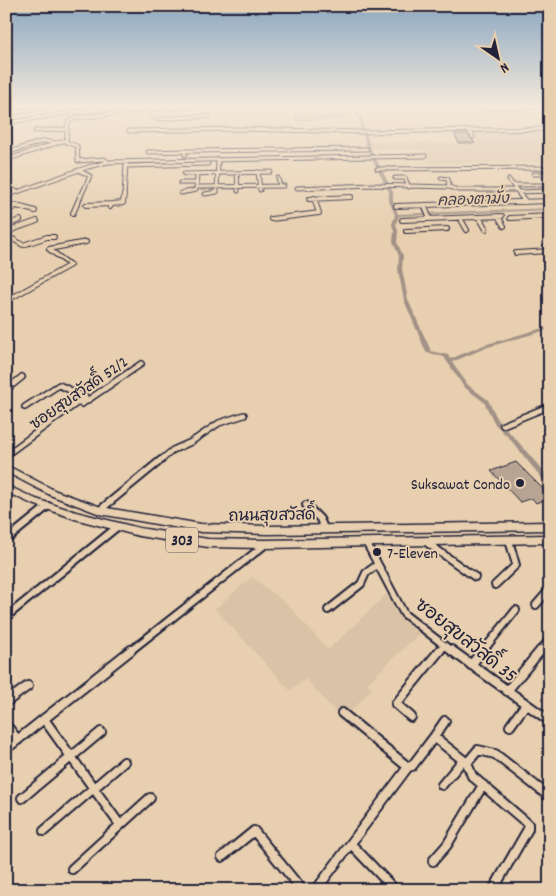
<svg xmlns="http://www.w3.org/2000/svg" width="556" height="896" font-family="Dekko,'Playpen Sans Thai',sans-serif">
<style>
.built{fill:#d9c2a6}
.green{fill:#cab69e;stroke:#766c6c}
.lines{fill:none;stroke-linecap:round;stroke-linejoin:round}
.canal{fill:#a19186;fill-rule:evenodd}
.building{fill:#b7a492;stroke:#22223b}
.minor-tunnel{stroke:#c0ac98;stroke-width:3;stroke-dasharray:3 1;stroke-linecap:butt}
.minor-far4-casing{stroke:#22223b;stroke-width:5}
.minor-far3-casing{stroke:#22223b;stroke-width:6}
.minor-far2-casing{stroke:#22223b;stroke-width:8}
.minor-far1-casing{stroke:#22223b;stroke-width:10}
.minor-casing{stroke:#22223b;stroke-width:12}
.primary-casing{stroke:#22223b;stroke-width:3}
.minor-far4{stroke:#e7cfaf;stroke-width:3}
.minor-far3{stroke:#e7cfaf;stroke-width:4}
.minor-far2{stroke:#e7cfaf;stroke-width:5}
.minor-far1{stroke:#e7cfaf;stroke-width:6}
.minor{stroke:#e7cfaf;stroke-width:8}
.primary{fill:#e7cfaf;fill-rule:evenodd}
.poi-dot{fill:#22223b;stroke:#e7cfaf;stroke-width:2}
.labels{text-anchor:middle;stroke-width:4;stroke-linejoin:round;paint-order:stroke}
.far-water-label{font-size:15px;font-style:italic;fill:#423e4e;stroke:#e7cfaf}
.shield{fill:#e7cfaf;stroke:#5d565e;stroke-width:1}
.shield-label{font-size:15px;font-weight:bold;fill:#22223b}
.street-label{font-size:16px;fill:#22223b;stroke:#e7cfaf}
.poi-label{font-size:16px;fill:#22223b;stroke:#e7cfaf;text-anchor:end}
.near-street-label{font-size:19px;fill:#22223b;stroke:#e7cfaf}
</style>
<rect width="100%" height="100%" fill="#e7cfaf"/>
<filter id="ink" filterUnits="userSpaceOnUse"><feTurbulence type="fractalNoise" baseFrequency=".02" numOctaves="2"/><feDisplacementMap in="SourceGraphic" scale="10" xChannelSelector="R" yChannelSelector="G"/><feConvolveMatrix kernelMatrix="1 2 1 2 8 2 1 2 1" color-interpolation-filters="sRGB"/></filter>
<g filter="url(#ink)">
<path class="built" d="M549,130l1,32 -120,1 -7,-13 -55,-1 -3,-7 112,1 -7,-12z
M252,577l35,27 41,46 61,-58 10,20 21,21 -53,50 5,6 -29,31 -37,-41 -16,11 -75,-81z"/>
<path class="green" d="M303,105h51l1,3 -10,1 6,6h-8v3l-47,2 -2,-13h10z"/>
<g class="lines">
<path class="canal" d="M354,105h3l14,44 22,43v9l5,13 152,-6v2l-151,6 -3,8 2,7 -1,11 6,14 -1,13 6,31 23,51 17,4 2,4 34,-14 66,-19v3l-62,18 -36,15 16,23 20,15 11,22 15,15 36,42v7h-2l-38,-47 -15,-15 -11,-22 -20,-15 -20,-30 -17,-4 -1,-1 -22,-52 -6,-31 1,-13 -6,-14 1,-11 -2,-7 3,-9 -6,-14v-9l-22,-43z"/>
</g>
<path class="building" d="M454,134h13l8,9h-16z
M516,462l34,34v1l-14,6 -4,-5 -12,4 -29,-31z"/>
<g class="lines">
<path class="minor-tunnel" d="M110,108l13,-1"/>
<defs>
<path id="minor-far4" d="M145,106l11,13 53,-3
M51,107l19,-2
M123,107l18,-2
M478,108l72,-1
M6,109l29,-4
M80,112l30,-4
M6,114l43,-7
M6,123l74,-12
M469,130l4,7
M35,131l32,-2
M129,131l110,-2 123,3 188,-3
M185,151l182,-2
M148,152l37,-1v4
M6,153l38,-12 12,2
M6,160l60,-20
M108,162l-4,-3 -26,2 -1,-15 -11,-4 2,-20 8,-4 79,-9 64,-4
M126,166l82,-2
M377,169l173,-1
M78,170l12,6 -9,20
M258,172l2,18
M237,173l1,18
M184,174l87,-2
M534,174h16
M278,178l2,8
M395,178h10l4,9
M441,178l7,1 1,8
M509,180l12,16
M180,183h17
M513,185h37
M6,187l12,5
M197,187l87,-1
M297,188l75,-3 77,2 9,3h59
M518,192l32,-1
M181,193l15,-3 1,-16
M205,194l12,-2 1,-33
M6,196l82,-29 20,-5 317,-6
M124,196l2,-33"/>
<path id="minor-far3" d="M520,195l6,7
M6,196l4,-1
M309,199l42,-2
M6,203l29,8
M86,205l26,-1
M424,205l6,14
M396,206l154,-5
M110,207l2,-3 11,-1 1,-8
M6,212l10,-6
M73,213l8,-18
M498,216l6,10
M479,217l7,12
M460,218l7,12
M510,218l40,-2
M271,219l48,-6 -5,-15
M402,220l100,-4
M6,225l14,-5
M406,231l41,-2
M6,232l31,-11
M6,235l17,10 24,-8h7
M49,249l37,-7
M516,253l34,-2
M6,301l64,-36 -21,-16"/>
<path id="minor-far2" d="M6,390l16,-13
M82,404l59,-40
M503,425l47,-19
M6,455l79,-58 -26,-12 -34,22
M160,461l13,-11 18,-8 28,-19 25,-8"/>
<path id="minor-far1" d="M306,505l14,14 4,9
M100,510l61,-50
M6,540l42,-34
M366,542l38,72 49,38
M426,542l49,35
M495,585l21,-20 -7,-25
M536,605l14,-16
M328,610l33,-26 5,-11 11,-8
M6,617l111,-90
M129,652l137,-108
M439,652l5,-6
M482,652l34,-42
M539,652l11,-13"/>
<path id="minor" d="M451,650l99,71
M471,665l12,-15
M507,691l34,-41
M6,702l22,-16
M342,713l66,54 4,-1 22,-29 33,26
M411,717l-15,-13 44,-54
M44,719l76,106
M6,725l12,15
M510,726l16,-22
M434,737l11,-16
M6,749l125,-99
M442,785l21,-25
M22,798l79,-66
M44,831l80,-69
M351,844l44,46
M222,857l32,-26 48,59
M433,861l14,-16 36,-60
M72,869l78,-71
M316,890l92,-123
M493,890l35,-61v-5l-56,-48 -5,-13 11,-13 17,4 55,43"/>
<path id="primary" d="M6,465l50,26 45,16 100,17 68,2 281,-4v8l-281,4 -68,-2 -101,-18 -50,-19 -44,-23z
M6,485l30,14 40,13 63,16 69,11 58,1 284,-5v8l-284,5 -58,-1 -69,-11 -64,-17 -45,-16 -24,-11z"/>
</defs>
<use href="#minor-far4" class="minor-far4-casing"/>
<use href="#minor-far3" class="minor-far3-casing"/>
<use href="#minor-far2" class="minor-far2-casing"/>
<use href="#minor-far1" class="minor-far1-casing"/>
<use href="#minor" class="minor-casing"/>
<use href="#primary" class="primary-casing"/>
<use href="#minor-far4" class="minor-far4"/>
<use href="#minor-far3" class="minor-far3"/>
<use href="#minor-far2" class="minor-far2"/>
<use href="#minor-far1" class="minor-far1"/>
<use href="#minor" class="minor"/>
<use href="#primary" class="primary"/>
</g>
</g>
<linearGradient id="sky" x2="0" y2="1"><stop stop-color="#8ba6c1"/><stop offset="0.46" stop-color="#f4e9db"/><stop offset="1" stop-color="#f4e9db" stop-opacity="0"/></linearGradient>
<rect width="556" height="230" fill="url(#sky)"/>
<g class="poi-dot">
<circle cx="520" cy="483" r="5"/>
<circle cx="377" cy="552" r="5"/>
</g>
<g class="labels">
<g class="far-water-label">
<text transform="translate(473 199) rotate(-2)" y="5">คลองตามั่ง</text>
</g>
<rect class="shield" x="166" y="527.5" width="32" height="25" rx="4"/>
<g class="shield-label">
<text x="182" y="545">303</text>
</g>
<g class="street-label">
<text transform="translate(78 392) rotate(-35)" y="6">ซอยสุขสวัสดิ์ 52/2</text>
<text transform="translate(272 514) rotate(-1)" y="6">ถนนสุขสวัสดิ์</text>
</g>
<g class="poi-label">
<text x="510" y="489">Suksawat Condo</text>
<text x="387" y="558" text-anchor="start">7-Eleven</text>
</g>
<g class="near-street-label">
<text transform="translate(467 639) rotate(38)" y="7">ซอยสุขสวัสดิ์ 35</text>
</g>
</g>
<rect width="556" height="896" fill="none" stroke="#e7cfaf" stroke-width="25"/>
<rect x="12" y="12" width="531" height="871" fill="none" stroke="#22223b" stroke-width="2" filter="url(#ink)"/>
<g transform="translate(498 58) rotate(146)" stroke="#e7cfaf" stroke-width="4" paint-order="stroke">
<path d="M0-4L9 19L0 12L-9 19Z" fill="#22223b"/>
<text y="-8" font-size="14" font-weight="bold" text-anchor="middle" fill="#22223b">N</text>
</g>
</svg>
